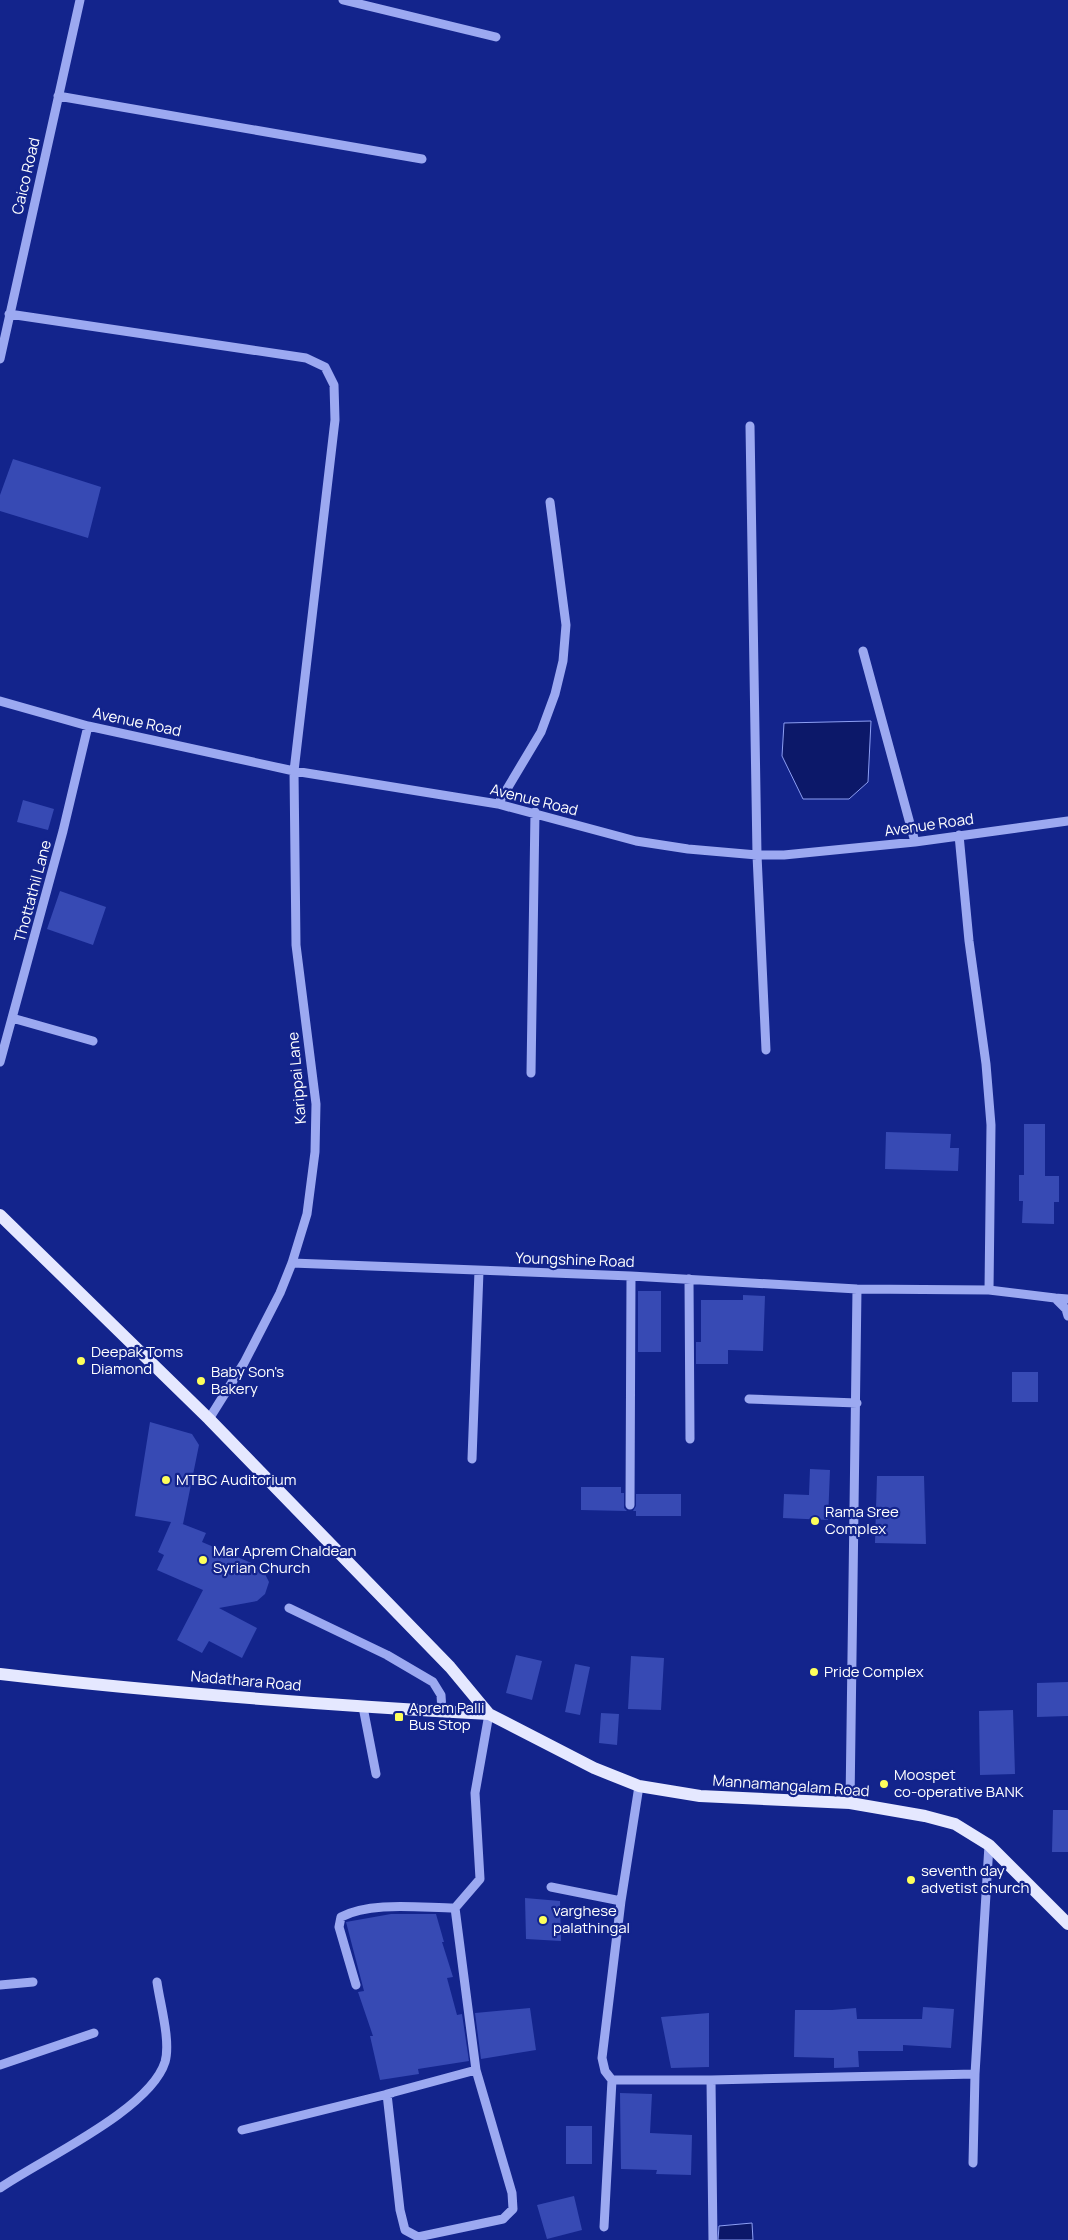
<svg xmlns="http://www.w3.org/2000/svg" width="1068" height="2240" font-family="Manrope,sans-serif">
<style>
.water{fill:#0c1869;stroke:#8d9ff4}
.building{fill:#374ab4}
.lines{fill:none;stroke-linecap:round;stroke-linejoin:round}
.minor{stroke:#9ca9f1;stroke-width:9}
.major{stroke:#e5e8ff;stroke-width:12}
.poi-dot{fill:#feff5b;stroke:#13248c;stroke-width:2}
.labels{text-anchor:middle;stroke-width:4.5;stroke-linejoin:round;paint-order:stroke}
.street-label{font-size:15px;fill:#fff;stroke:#13248c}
.poi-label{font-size:15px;fill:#fff;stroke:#13248c;text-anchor:start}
</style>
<rect width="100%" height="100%" fill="#13248c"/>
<path class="water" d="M871,721l-3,61 -19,17h-46l-21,-43 2,-33z
M752,2223l1,17h-35l1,-14z"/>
<path class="building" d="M13,459l88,28 -13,51 -88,-27v-16z
M23,800l31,9 -6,21 -31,-8z
M60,891l46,16 -13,38 -46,-16z
M1024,1124h21v52h14v26h-5v22l-32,-1 1,-22h-4v-26h5z
M886,1132l65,2 -1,14h9l-1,23 -73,-2z
M638,1291h23v61h-23z
M743,1295l22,1 -2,55 -35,-1v14h-32v-22h5v-42h42z
M1012,1372h26v30h-26z
M150,1422l42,12 7,11 -16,79 -3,-1 26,10 -4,9 54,23 9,9 4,8 -4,12 -8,7 -38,7 38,20 -15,30 -33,-17 -7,12 -25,-13 26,-50 -46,-20 7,-15 -6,-3 13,-30 -36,-6z
M810,1469l20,1 -2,50 -45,-2 1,-24 25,1z
M877,1476h47l2,68 -51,-1z
M581,1487h40v6h3v15l3,3 -46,-1z
M636,1494h45v22h-45v-5h-3l3,-5z
M516,1655l26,6 -10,39 -26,-7z
M631,1656l33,2 -3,52 -33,-1z
M575,1664l15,3 -10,48 -15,-3z
M1068,1682v34l-31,1v-34z
M1013,1710l2,64 -35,1 -1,-64z
M601,1713l18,1 -2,31 -18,-2z
M1053,1810h15v42h-16z
M525,1898l35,3 1,40 -35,-2z
M391,1914h45l8,28h-2l11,35 -6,1 10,37 5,-1 7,47 -51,8 1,5 -39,6 -10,-44h3l-15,-44 6,-1 -18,-69z
M923,2007l31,2 -3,39 -48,-3v6h-45l1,16 -25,1v-10l-40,-1 1,-47h37l24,-2 1,11h65z
M530,2008l6,42 -55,9 -6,-46z
M709,2013v54l-38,1 -10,-51z
M620,2093l32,1 -2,39 42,2 -1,40 -35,-1 1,-4 -36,-1z
M566,2126h26v38h-26z
M574,2196l8,34 -35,9 -10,-34z"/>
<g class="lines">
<path class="minor" d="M343,0l153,37
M58,96l364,63
M9,314l297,44 19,9 9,18 1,35 -41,351 2,174 20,159 -1,48 -8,62 -15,49 -12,30 -36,70 -35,56
M0,359l80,-359
M750,426l7,429 9,195
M863,651l52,191
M0,701l88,25 206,45 204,33 138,37 52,8 69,6h27l131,-13 153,-21
M498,804l43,-72 14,-38 8,-33 3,-36 -16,-123
M959,835l10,106 17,123 5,61 -2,165
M12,1018l81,23
M0,1062l63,-231 25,-105
M531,1073l4,-261
M292,1263l339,13 226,13 132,1 66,8 11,11 2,7
M689,1279l1,160
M1055,1298l13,1
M749,1399l108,4
M472,1459l7,-188
M630,1505l1,-229
M289,1608l98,47 46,27 8,13 1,16
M363,1707l13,67
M639,1786l-18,115 -19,157 3,13 7,9h99
M850,1803l7,-514
M551,1887l70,14
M0,1985l33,-3
M356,1985l-17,-58 2,-10c30,-16 81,-9 114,-9
M0,2065l94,-32
M476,2070l-89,24 13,116 5,20 13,7 85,-18 10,-10 -1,-16 -36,-123 -21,-162 25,-29 -5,-86 14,-79
M242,2130l150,-37
M973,2163l2,-89
M0,2188c42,-29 150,-78 165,-126 6,-21 -5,-58 -8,-80
M604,2227l8,-147
M713,2240l-2,-160 264,-6 14,-229"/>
<path class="major" d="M0,1215l209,204 241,248 39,47 105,54 45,18 61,10 150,7 75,13 30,8 34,21 79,79
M0,1674c163,19 326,31 489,40"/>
</g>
<g class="poi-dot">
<circle cx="81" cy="1361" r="5"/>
<circle cx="201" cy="1381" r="5"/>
<circle cx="166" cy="1480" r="5"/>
<circle cx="815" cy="1521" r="5"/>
<circle cx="203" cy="1560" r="5"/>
<circle cx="814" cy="1672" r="5"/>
<rect x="394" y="1712" width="10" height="10" rx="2.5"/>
<circle cx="884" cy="1784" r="5"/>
<circle cx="911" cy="1880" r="5"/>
<circle cx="543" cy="1920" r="5"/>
</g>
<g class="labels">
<g class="street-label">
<text transform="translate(26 176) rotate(-77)" y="5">Caico Road</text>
<text transform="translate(137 722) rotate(12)" y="5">Avenue Road</text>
<text transform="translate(534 800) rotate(14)" y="5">Avenue Road</text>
<text transform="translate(929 825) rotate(-8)" y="5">Avenue Road</text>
<text transform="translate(33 891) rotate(-75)" y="5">Thottathil Lane</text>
<text transform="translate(297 1078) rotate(-95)" y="5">Karippai Lane</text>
<text transform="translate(575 1260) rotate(2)" y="5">Youngshine Road</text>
<text transform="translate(246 1681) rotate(5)" y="5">Nadathara Road</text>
<text transform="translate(791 1786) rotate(4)" y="5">Mannamangalam Road</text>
</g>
<g class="poi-label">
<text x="91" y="1357">Deepak Toms<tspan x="91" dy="17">Diamond</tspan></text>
<text x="211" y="1377">Baby Son's<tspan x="211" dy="17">Bakery</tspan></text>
<text x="176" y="1485">MTBC Auditorium</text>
<text x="825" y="1517">Rama Sree<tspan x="825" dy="17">Complex</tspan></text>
<text x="213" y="1556">Mar Aprem Chaldean<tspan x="213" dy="17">Syrian Church</tspan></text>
<text x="824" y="1677">Pride Complex</text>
<text x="409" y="1713">Aprem Palli<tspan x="409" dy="17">Bus Stop</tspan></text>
<text x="894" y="1780">Moospet<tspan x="894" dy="17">co-operative BANK</tspan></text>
<text x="921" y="1876">seventh day<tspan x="921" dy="17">advetist church</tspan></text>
<text x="553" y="1916">varghese<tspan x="553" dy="17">palathingal</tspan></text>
</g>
</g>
</svg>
